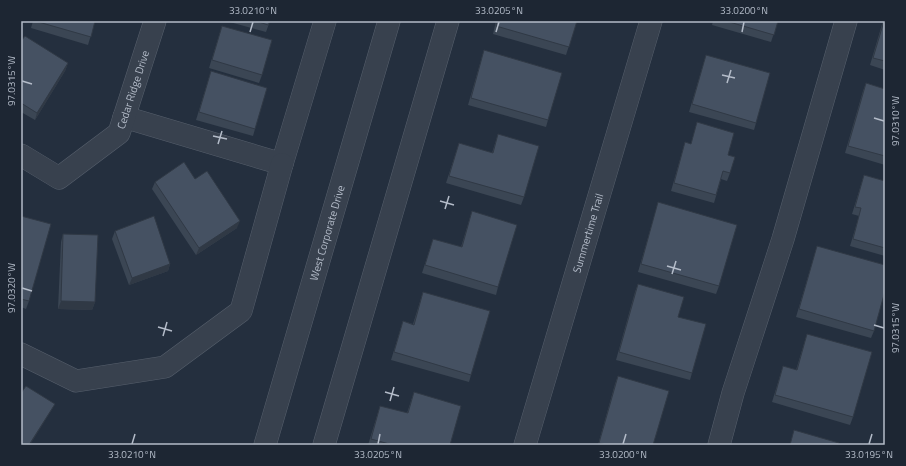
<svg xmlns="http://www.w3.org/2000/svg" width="906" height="466" font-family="'Titillium Web',sans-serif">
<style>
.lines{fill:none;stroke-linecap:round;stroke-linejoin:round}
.minor-casing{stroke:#565f6c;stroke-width:23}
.minor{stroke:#38414e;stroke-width:22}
.wall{fill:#3b4654}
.shaded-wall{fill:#303945}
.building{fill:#455162;stroke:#303945}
.ticks{fill:none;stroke:#b4bcc9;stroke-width:1.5}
.labels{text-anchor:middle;stroke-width:3;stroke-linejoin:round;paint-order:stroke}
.street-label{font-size:11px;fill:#b4bcc9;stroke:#1d2633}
.neatline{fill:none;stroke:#b4bcc9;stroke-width:1.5}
.ticks-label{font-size:10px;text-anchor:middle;fill:#b4bcc9}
</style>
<rect width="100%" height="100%" fill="#242f3e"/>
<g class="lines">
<defs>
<g id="minor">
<path d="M124,117l158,47 43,-143"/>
<path id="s1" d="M21,155l38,23 60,-45 36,-112"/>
<path d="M21,354l55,27 89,-14 76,-56 41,-147"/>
<path id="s2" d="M265,445l124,-424"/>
<path d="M324,445l124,-424"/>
<path id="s3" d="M525,445l126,-424"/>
<path d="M719,445l14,-52 50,-154 63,-218"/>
</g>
</defs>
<use href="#minor" class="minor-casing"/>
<use href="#minor" class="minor"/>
</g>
<path class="wall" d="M33,21h62l-7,24 -57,-17z
M226,21h44l-4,11z
M496,21h81l-11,34 -73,-21z
M713,21h65l-7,21 -59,-17z
M883,21h2v49l-15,-5z
M222,26l40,49 -3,8 -50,-15z
M21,41l47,22 -3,8 -30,49 -14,-8z
M484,50l64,70 -2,7 -78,-22z
M706,55l50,68 -2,7 -65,-18z
M211,71l44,58 -2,7 -57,-16z
M866,83l19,6v76l-40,-12 18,-62z
M697,122l31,33 2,18 -3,8 -6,-2 -7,24 -43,-12 14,-49 6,2z
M498,134l26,63 -3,8 -75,-22 13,-40 33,10z
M864,175l21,6v75l-35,-10 9,-30 -7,-2z
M195,179l42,49 -41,27 -44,-66 3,-7z
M658,202l61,84 -3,8 -78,-22 18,-62z
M472,211l26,76 -2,8 -74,-22 11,-34 28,8z
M21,216l8,85 -3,8 -5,-2z
M115,231l55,33 -2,7 -39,14 -17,-46z
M63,234l32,68 -3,8 -34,-1 3,-67z
M817,246l57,85 -3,7 -75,-21 19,-64z
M638,284l40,33 14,56 -2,7 -74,-20 19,-68z
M423,292l48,83 -2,7 -78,-22 12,-39 10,3z
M807,334l46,83 -3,8 -78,-23 11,-36 13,4z
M618,376l35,69h-55l17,-61z
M414,392l36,53h-82l12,-39 27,7z"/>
<path class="shaded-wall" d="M68,63l-3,8 -30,49 2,-7z
M240,221l-3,7 -41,27 3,-7z
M170,264l-2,7 -39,14 3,-7z
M61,301l34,1 -3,8 -34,-1z
M55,404l-2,4 -23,37h-1z"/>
<path class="building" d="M35,21h60l-4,16z
M256,21h14l-2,4z
M497,21h80l-8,26 -73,-21z
M726,21h52l-4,14z
M884,21h1v40l-12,-3z
M222,26l50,14 -10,35 -50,-15z
M25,36l43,27 -31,50 -16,-10v-62z
M484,50l78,23 -14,47 -77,-22z
M706,55l64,18 -14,50 -64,-19z
M211,71l56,17 -12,41 -56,-17z
M866,83l19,6v67l-37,-10z
M697,122l37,11 -6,22 7,2 -5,16 -7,-2 -7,24 -42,-12 11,-41 6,2z
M498,134l41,12 -15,51 -75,-21 10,-33 34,10z
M184,162l11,17 12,-8 33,50 -41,27 -44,-66z
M864,175l21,6v67l-32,-9 8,-31 -6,-1z
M658,202l79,23 -18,61 -78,-22z
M472,211l45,14 -19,62 -73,-22 8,-26 29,8z
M21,216l30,8 -22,77 -8,-2z
M154,216l16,48 -38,14 -17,-47z
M63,234l35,1 -3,67 -34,-1z
M817,246l68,19v26l-11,40 -75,-22z
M638,284l46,13 -6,20 28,7 -14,49 -73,-21z
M423,292l67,19 -19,64 -77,-23 9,-31 11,4z
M807,334l65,18 -19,65 -78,-22 8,-29 14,4z
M618,376l51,15 -16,54h-47l-7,-2z
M26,386l29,18 -26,41h-8v-52z
M414,392l47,14 -11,39h-57l-22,-6 9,-33 28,7z
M794,430l45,13 -1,2h-48z"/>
<path class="ticks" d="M250,32l3,-10M496,32l3,-10M742,32l2,-10M722,75l13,3M22,81l10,3M727,83l4,-13M874,118l10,3M213,136l14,3M218,144l4,-13M440,201l14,4M445,209l4,-13M667,266l14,4M672,274l4,-13M22,288l10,3M874,325l10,3M158,327l14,4M163,336l4,-14M385,392l14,4M390,401l4,-14M132,444l3,-10M378,444l2,-10M623,444l3,-10M869,444l3,-10"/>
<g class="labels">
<g class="street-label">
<text dy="4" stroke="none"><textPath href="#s1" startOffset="165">Cedar Ridge Drive</textPath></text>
<text dy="4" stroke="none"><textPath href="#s2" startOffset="221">West Corporate Drive</textPath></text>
<text dy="4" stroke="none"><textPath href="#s3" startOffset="221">Summertime Trail</textPath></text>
</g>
</g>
<rect width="906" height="466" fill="none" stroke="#1d2633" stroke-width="44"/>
<rect x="22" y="22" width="862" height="422" class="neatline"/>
<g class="ticks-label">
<text x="253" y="14">33.0210°N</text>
<text x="499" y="14">33.0205°N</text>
<text x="744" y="14">33.0200°N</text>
<text transform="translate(11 81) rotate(-90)" y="4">97.0315°W</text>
<text transform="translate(895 121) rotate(-90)" y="4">97.0310°W</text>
<text transform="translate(11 288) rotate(-90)" y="4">97.0320°W</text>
<text transform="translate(895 328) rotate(-90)" y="4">97.0315°W</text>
<text x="132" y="458">33.0210°N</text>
<text x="378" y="458">33.0205°N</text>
<text x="623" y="458">33.0200°N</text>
<text x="869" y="458">33.0195°N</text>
</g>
</svg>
